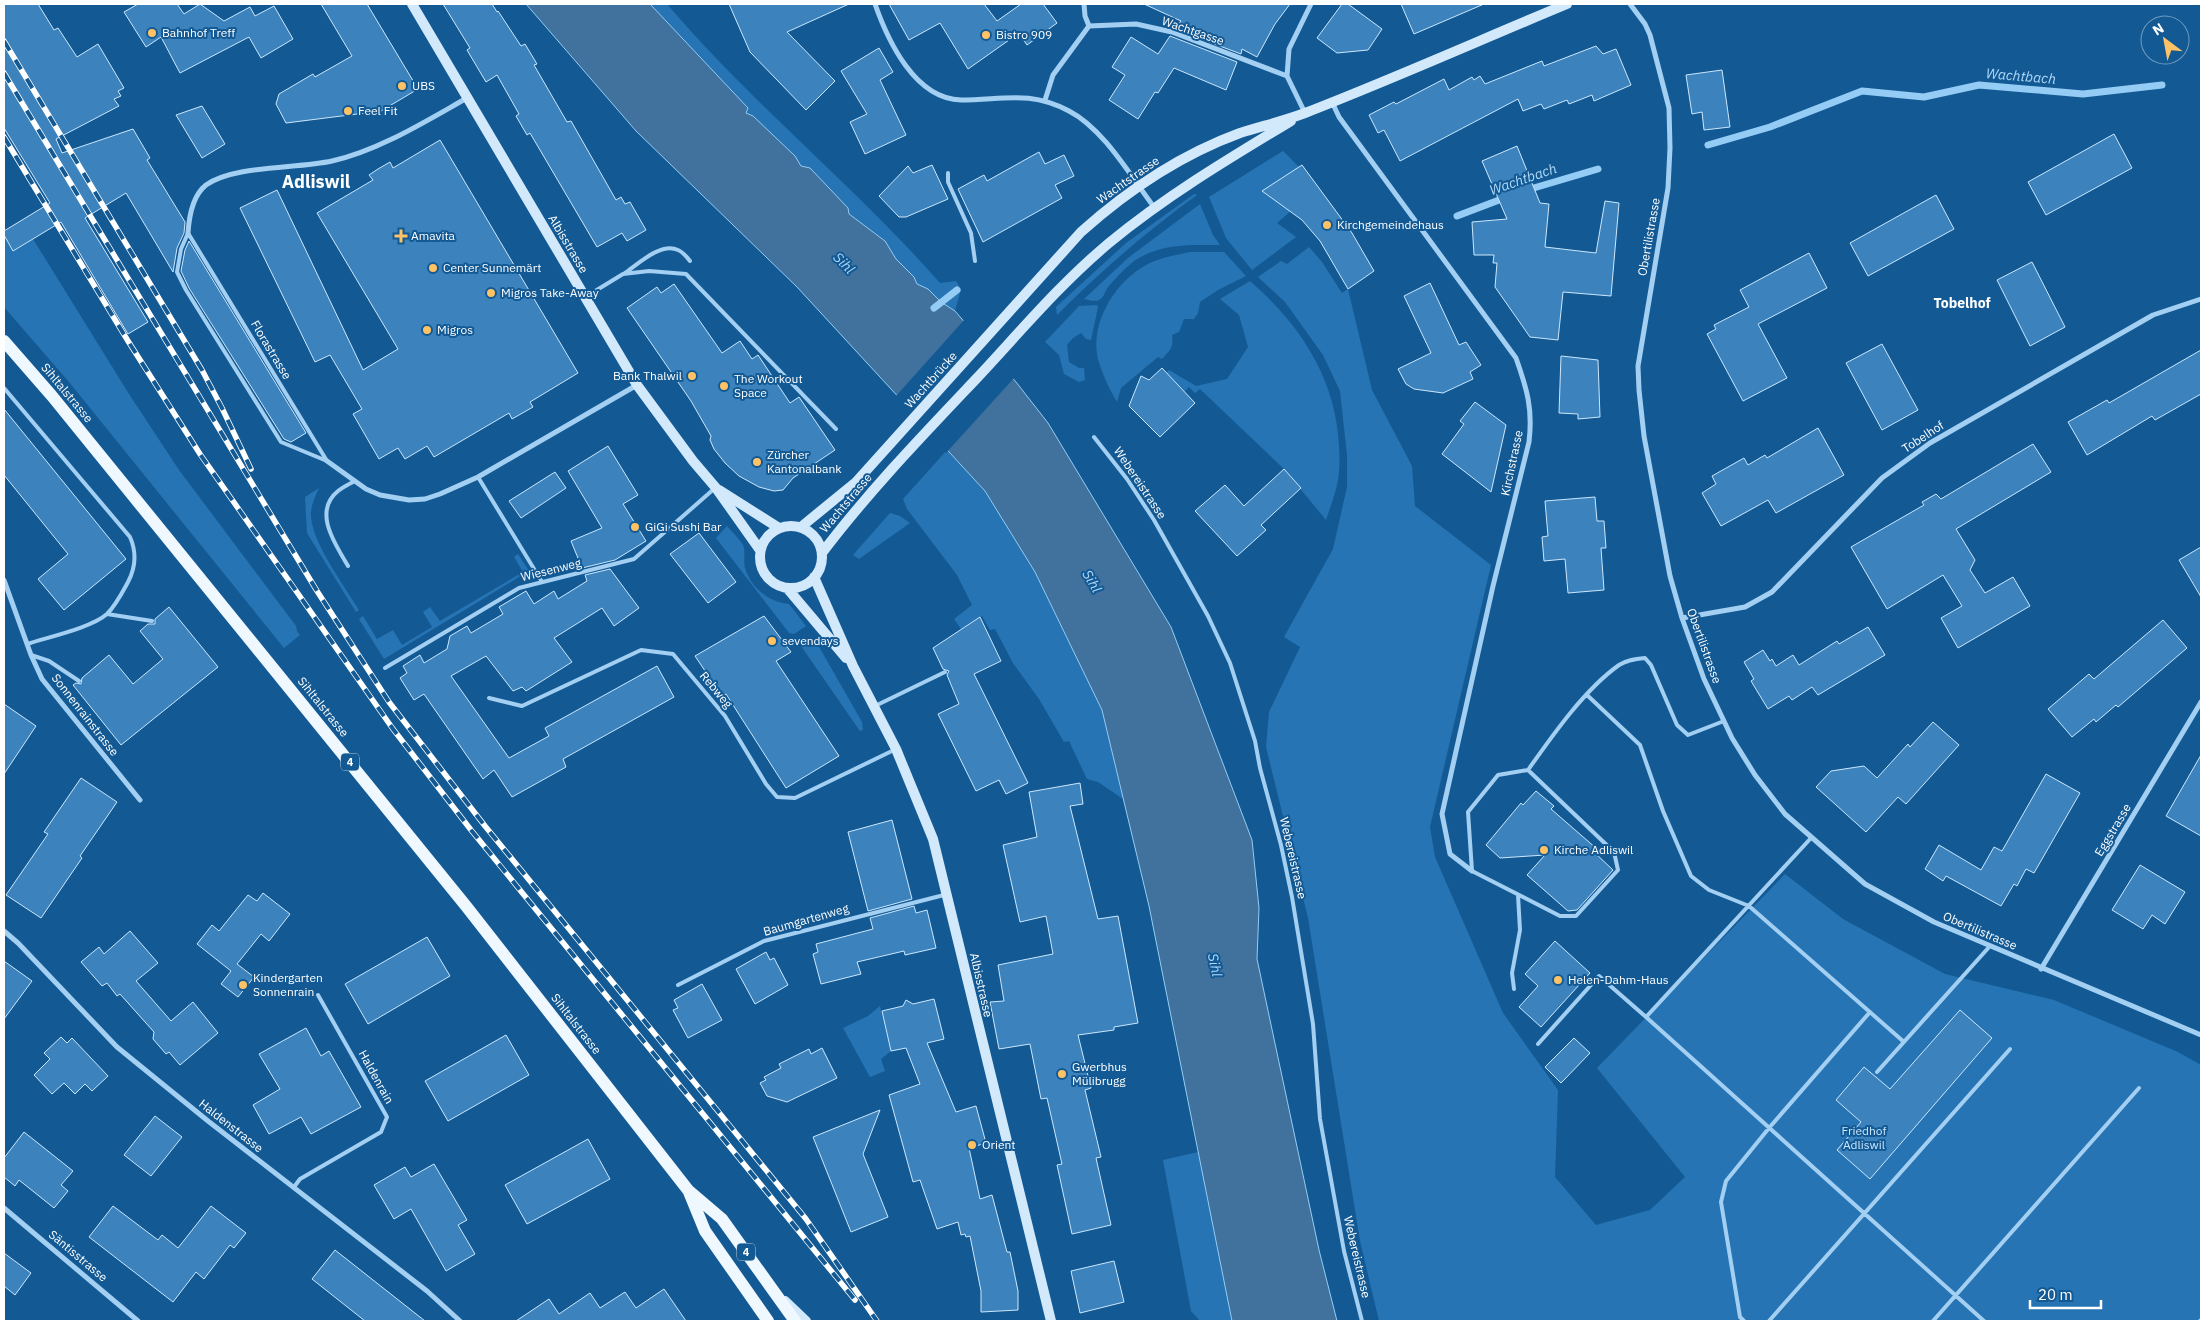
<svg xmlns="http://www.w3.org/2000/svg" width="2205" height="1325" font-family="'IBM Plex Sans',sans-serif">
<style>
.green{fill:#2674b4}
.water{fill:#40729d;stroke:#95ccf5}
.pier{fill:#135a95}
.lines{fill:none;stroke-linecap:round;stroke-linejoin:round}
.stream{stroke:#95ccf5;stroke-width:7}
.building{fill:#3c83bd;stroke:#cbe7fd}
.service{stroke:#a3cff2;stroke-width:4}
.minor{stroke:#a3cff2;stroke-width:5}
.secondary{stroke:#d2e9fc;stroke-width:10}
.primary{stroke:#eff7ff;stroke-width:12}
.rail-casing{stroke:#fff;stroke-width:5.5}
.rail{stroke:#135a95;stroke-width:4;stroke-dasharray:11;stroke-linecap:butt}
.poi-dot{fill:#ffc265;stroke:#135a95;stroke-width:2}
.labels{text-anchor:middle;stroke-width:4;stroke-linejoin:round;paint-order:stroke}
.shield{fill:#135a95;stroke:#b8cedf;stroke-width:1}
.shield-label{font-size:11px;font-weight:bold;fill:#fff}
.street-label{font-size:12px;fill:#fff;stroke:#135a95}
.poi-label{font-size:12px;fill:#fff;stroke:#135a95;text-anchor:start}
.park-label{font-size:12px;fill:#cbe7fd;stroke:#135a95}
.water-label{font-size:14px;font-style:italic;fill:#b0d9f9;stroke:#135a95}
.neighbourhood-label{font-size:14px;font-weight:bold;fill:#fff;stroke:#135a95}
.district-label{font-size:18px;font-weight:bold;fill:#fff;stroke:#135a95}
</style>
<rect width="100%" height="100%" fill="#135a95"/>
<path class="green" d="M650,4h17c84,99 187,181 273,279l16,-2 5,8 -6,22c-14,-8 -24,-20 -38,-27l-3,-7 -18,-18 -11,-18 -36,-27 -48,-48 -6,-10 -49,-43 1,-5z
M1283,151l16,16 -37,24 29,20 -14,12 19,14 -44,33 -26,-32 -17,-41z
M1194,194l3,1c-50,36 -96,76 -140,120l-1,-8 70,-64z
M1200,204l13,31 7,10c-28,0 -56,-2 -81,13 -11,6 -22,19 -31,29 -3,4 -4,11 -9,13 -4,2 -10,0 -15,-1l44,-41z
M4,235l9,16 20,-12 96,155 50,76 117,156 1,5 3,4 -16,13 -215,-266 -65,-75z
M1309,247l13,15 20,31 6,-4 24,101 40,76 3,40 76,59 -61,262 5,30 68,156 55,77 -3,87 41,48 54,-15 35,-33 -88,-109 188,-194 58,45 102,55 109,26 124,52 23,13v256h-822l-19,-80 -52,-323 -42,-171 3,-35 31,-65 -16,-10 49,-88 14,-62v-32l-7,-64 -17,-36 -38,-53 -27,-25 23,-16 6,3z
M1190,252h34l22,24 -28,14 -18,12 -2,11 -4,6h-10l-5,13 -7,3c2,12 -2,15 -10,24l-4,-2 -37,31 -4,14c-8,-14 -15,-28 -19,-43 -9,-38 20,-82 54,-97 12,-5 25,-7 38,-10z
M1250,281c58,50 94,112 89,191 -1,15 -8,33 -13,48l-42,-51 -84,-80 -5,4 -6,-6 -5,5 -18,-19 3,-3 27,16 31,-7 21,-32 -9,-32 -19,-16z
M1097,305l1,2 -7,33 -5,-1 -5,-6 -8,5 -6,7 2,17 10,6h5l1,12 -6,2 -15,-8 -5,-19 -14,-13 34,-36z
M947,450l38,41 50,81 67,138 21,89 -25,-17 -11,-3 -18,-38 -5,1 -25,-43 -26,-36 -18,-34 -5,1 -8,-14 -21,13 -7,-10 18,-14 -15,-30 -50,-66 -4,-10z
M319,488c-4,9 -9,19 -8,29 2,27 34,70 48,93l-3,2 -49,-79 -2,-36z
M890,513l10,3 10,7 -51,36 -6,-4z
M727,526c5,6 12,12 16,19 3,6 0,16 2,23 6,20 24,34 44,36l17,22 -12,8 -5,-1 -73,-95z
M518,554l11,17 -145,88 -25,-40 4,-3 14,23 16,-9 9,15 30,-18 -9,-15 7,-5 10,14 83,-49 -9,-15z
M814,638l48,84 1,8 -3,1 -59,-85z
M880,1006l11,45 -10,8 4,12 -15,6 -27,-49 25,-12z
M1198,1152l34,169h-32l-9,-10 -28,-151z"/>
<path class="water" d="M526,4h124l98,104 -2,5 7,3 42,40 6,10 9,2 38,40 1,6 36,27 11,18 18,18 3,7 11,5 13,13 14,9 61,71 32,41 123,204 81,213 7,68 -2,51 62,291 18,71h-105l-83,-415 -47,-196 -67,-138 -50,-81 -188,-204 -161,-156z"/>
<path class="pier" d="M965,319l50,58 -69,76 -51,-56z"/>
<g class="lines">
<path class="stream" d="M1708,145l62,-18 92,-36 62,6 55,-12 104,9 79,-9
M1527,190l71,-21
M1457,216l50,-19
M934,308l23,-18"/>
</g>
<path class="building" d="M4,4h34l16,26 4,-2 19,29 21,-13 26,44 -6,3 3,5 -7,3 5,7 -63,33 6,14 71,-24 17,29 -3,2 38,62 -1,11 -7,15 -4,24 -47,-79 -41,25 63,104 -20,12 -67,-112 -48,29 -9,-16v-4l46,-28 -46,-75z
M138,4h39l7,10 16,-10 24,17 26,-14 5,9 19,-10 19,33 -32,19 -12,-21 -69,36 -19,-36 -15,10 -22,-35z
M321,4h46l51,85 -37,22 -95,12 -10,-19 3,-10 34,-20 2,3 37,-21z
M443,4h49l5,8 1,-1 23,35 4,-2 12,20 -3,1 33,57 4,-1 45,79 5,-3 4,7 5,-2 16,28 -19,11 -5,-8 -25,14 -67,-114 -3,2 -11,-19 3,-2 -22,-39 -11,7 -19,-32 3,-2z
M729,4h120l-62,28 48,49 -29,29 -56,-58z
M889,4h95l13,17 24,-17h22l14,19 -30,22 -8,-12 -51,36 -28,-46 -31,17z
M1144,4h146l-15,20 -18,33 -15,-8 -1,5 -66,-25 6,-8z
M1342,4h6l34,25 -14,21 -31,3 -20,-15z
M1401,4h83l-70,30z
M1170,36l67,26 -11,28 -52,-22 -16,25 -3,-1 -17,27 -29,-19 16,-25 -13,-8 19,-30 27,17z
M1596,46l7,8 13,-5 15,36 -37,16 -2,-6 -23,9 -2,-4 -23,9 -3,-5 -18,7 -5,-12 -118,62 -16,-31 -6,3 -9,-18 25,-13 2,2 48,-25 5,11 23,-13 2,3 6,-4 5,8 57,-23 2,5z
M879,48l14,24 -13,8 26,55 -41,19 -15,-32 17,-8 -26,-43z
M1722,70l8,57 -26,3 -2,-18 -10,2 -6,-39z
M202,106l23,38 -23,14 -26,-43z
M2114,134l18,34 -86,47 -18,-33z
M440,140l138,233 -48,29 3,5 -21,12 -3,-6 -75,44 -7,-11 -22,13 -7,-11 -19,11 -26,-45 9,-5 -32,-54 -15,7 -75,-154 37,-18 86,180 35,-21 -81,-136 56,-33 -4,-5 9,-6 12,-7 3,6z
M1517,146l23,57 9,1 -4,43 51,6 9,-52 14,2 -8,93 -48,-4 -5,48 -28,-3 -35,-50 2,-24h-4l1,-8h-20l-2,-33 35,-3 -25,-58z
M1039,152l6,12 19,-9 10,21 -19,9 7,13 -79,44 -25,-53 26,-14 3,6z
M932,165l16,34 -42,18h-7l-20,-21 29,-30 5,7z
M1302,165l50,68 22,38 -26,18 -28,-48 -18,-21 -40,-29z
M1936,195l18,34 -86,47 -18,-33z
M189,241l117,192 -15,9 -7,-3 -95,-151 -8,-17 4,-21z
M1809,253l18,35 -69,36 29,54 -44,23 -36,-67 9,-5 -2,-4 35,-18 -9,-17z
M2032,262l33,65 -35,19 -33,-66z
M1430,283l29,62 7,-3 15,23 -11,7 3,7 -30,14 -29,-4 -8,-5 -8,-15 33,-16 -27,-57z
M674,284l48,69 18,-12 12,18 6,-4 32,48 9,-6 36,53 -42,28 -10,12 -9,1 -15,-4 -20,-11 -14,-13 -11,-14 -4,-9 1,-4 -20,-35 -64,-93 30,-21 4,6z
M1882,344l36,66 -36,20 -36,-67z
M2201,350v44l-46,26 -3,-4 -65,39 -19,-33 39,-22 2,3z
M1561,356l37,4 2,57 -22,2v-5l-19,-1z
M1162,368l33,35 -35,34 -31,-31 12,-30 8,4z
M1475,402l31,23 -15,67 -49,-38 22,-30 -4,-3z
M4,409l122,150 -62,51 -26,-31 30,-25 -64,-79z
M1818,428l26,47 -68,38 -8,-13 -47,26 -19,-33 14,-9 -4,-8 32,-18 4,7 17,-10 2,3z
M2033,444l18,28 -95,57 19,31 -5,10 15,23 28,-16 17,29 -72,42 -17,-30 21,-12 -19,-31 -56,34 -36,-62 73,-42 -2,-3 14,-8 5,5z
M608,446l30,49 -15,9 23,37 -31,19 -33,8 -11,-27 31,-13 -34,-57z
M1284,469l17,19 -40,37 5,5 -29,26 -42,-45 30,-26 19,21z
M555,472l11,16 -45,30 -12,-17z
M1595,497l2,24h7l2,27h-5l3,42 -36,3 -3,-34 -21,2 -2,-24 6,-1 -3,-35z
M699,533l37,49 -28,21 -38,-49z
M2201,547v50l-22,-37z
M610,569l29,39 -25,18 -12,-18 -48,30 18,24 -46,29 -4,-4 -9,4 -27,-35 -35,20 58,82 40,-22 -4,-8 112,-62 17,31 -111,62 3,8 -54,30 -18,-27 -11,9 -59,-85 -10,6 -14,-22 7,-5 -4,-7 17,-11 4,8 23,-14 3,-13 17,-10 4,7 32,-19 -4,-7 27,-16 8,13 20,-13 4,8 29,-18 -2,-6z
M169,607l49,60 -97,78 -48,-60 3,-2 5,1 1,-6 27,-23 24,29 30,-25 -23,-28 8,-7h7v-5z
M764,616l27,36 -15,9 63,95 -53,32 -60,-94 -4,2 -27,-40z
M980,617l21,44 -27,13 54,109 -22,11 -7,-14 -23,11 -38,-77 21,-10 -12,-29 2,-4 -6,-2 -10,-21z
M2163,620l24,28 -69,59 -2,-2 -20,17 -2,-3 -22,18 -24,-28 41,-35 5,5z
M1868,627l17,28 -67,40 -6,-8 -20,13 -3,-4 -21,13 -17,-28 3,-2 -10,-17 19,-12 7,11 2,-2 4,7 17,-11 6,10 38,-24 2,3z
M4,704l32,22 -32,48z
M1933,722l26,23 -53,59 -8,-7 -32,35 -50,-45 15,-16 33,-5 13,12 31,-34 2,3z
M2201,755v81l-35,-20z
M2046,774l34,19 -46,80 -8,-4 -9,17 -3,-2 -13,22 -55,-30 -3,5 -18,-12 14,-24 42,25 13,-23 8,4z
M81,778l36,24 -37,54 2,2 -41,60 -35,-23 42,-61 -4,-2z
M1080,783l3,21 -13,2 28,113 20,-3 20,107 -24,4v3l-36,5 13,53 -6,2 16,67 -5,1 15,67 -39,9 -15,-69 5,-1 -15,-66 -6,1 -11,-55 -31,5 -9,-47 14,-1 -6,-36 55,-11 -7,-38 -26,6 -17,-77 34,-8 -8,-45z
M1536,791l18,15 -3,3 46,40 -3,3 19,18 -36,40 -9,1 -41,-36 18,-20 -45,3 -14,-13 35,-42 2,2z
M892,820l20,79 -44,12 -20,-79z
M2140,865l45,27 -20,32 -13,-9 -9,14 -31,-19z
M263,893l27,21 -21,27 -8,-7 -24,30 17,13 -16,20 -17,-13 10,-13 -34,-27 15,-19 7,6 29,-36 9,6z
M914,906l2,7 11,-3 9,38 -31,7 -1,-4 -47,11 4,12 -40,10 -8,-30 5,-2 -2,-8 57,-15 -3,-11z
M130,931l28,32 -22,18 35,40 22,-19 25,31 -38,32 -11,-13 -3,2 -13,-15 1,-7 -34,-38 -3,2 -10,-13 -5,3 -21,-24 18,-15 5,7z
M427,937l23,39 -82,48 -23,-40z
M1555,941l35,32 -49,54 -22,-20 19,-21 -13,-12z
M766,952l4,8 4,-2 14,27 -33,19 -19,-35z
M4,961l28,20 -28,38z
M702,984l20,36 -34,18 -15,-28 5,-2 -4,-8z
M934,999l10,40 -17,4 29,69 20,-6 10,37 -17,5 11,51 12,-4 15,57h3l8,39v19l-37,2v-21l-11,-55 -4,1 -1,-3 -4,1 -3,-13 -21,7 -17,-49 -7,2 -24,-87 31,-11 -14,-36 -15,3 -9,-40 21,-5 3,-6 7,4z
M1960,1010l32,28 -122,141 -33,-29 24,-28 -25,-22 28,-33 26,22z
M306,1028l15,28 8,-5 32,56 -50,27 -10,-17 -32,17 -16,-29 27,-16 -21,-35z
M506,1035l23,40 -81,46 -23,-40z
M61,1037l6,6 5,-5 36,38 -16,15 -7,-7 -10,10 -11,-11 -12,11 -18,-19 16,-16 -6,-6z
M1574,1038l16,15 -29,30 -16,-16z
M822,1048l15,30 -50,24 -20,-6 -7,-13 6,-3 -2,-3 17,-9 -2,-4 30,-15 2,5z
M880,1110l-17,44 25,63 -37,15 -38,-95z
M155,1116l27,21 -31,39 -27,-21z
M24,1132l49,39 -12,14 7,6 -14,17 -35,-28 -4,6 -11,-9v-19z
M588,1139l22,40 -83,45 -22,-39z
M434,1164l33,56 -9,5 17,29 -29,17 -35,-62 -17,10 -20,-34 31,-18 6,10z
M113,1206l45,34 4,-5 16,13 33,-42 35,27 -12,15 -4,-3 -26,34 -8,-7 -23,30 -84,-65z
M335,1250l90,71h-60l-53,-42z
M4,1253l27,20 -16,22 -11,-9z
M1114,1261l10,41 -44,11 -9,-42z
M664,1289l22,32h-170l33,-22 10,15 31,-21 10,15 25,-16 11,16z"/>
<g class="lines">
<path class="service" d="M948,173v9l23,51 4,28
M188,233l-7,16 -4,23 9,18 95,152 46,19
M188,233l139,228
M625,273c13,-9 36,-31 53,-23 5,2 9,7 12,11
M587,296l36,-22 26,-3 37,3 150,155
M4,388l126,149c7,16 6,30 -2,45 -6,11 -12,23 -21,32 -16,14 -59,23 -80,30
M1094,437l33,42 27,41 54,96 22,47 25,78 5,27 21,77 11,52 21,127 7,95 24,132 18,70
M478,477l64,105
M348,566c-12,-21 -36,-54 -10,-75 5,-4 11,-7 17,-10
M107,614l45,7
M31,655l18,6 30,20
M385,668l134,-80 115,-29 81,-71
M1587,695l53,50 23,66 28,65 18,14 40,16 155,136
M489,698l33,8 119,-56 32,4 52,62 41,68 11,13 18,1 99,-48
M875,706l70,-34
M1528,770l86,82 4,18 -42,46h-16l-88,-45 -4,-59 30,-37 30,-5c24,-34 56,-80 91,-105 8,-5 16,-6 26,-7l6,7 26,60 11,10 36,-14
M1811,838l-165,179 338,304
M678,985l86,-44 180,-46
M1514,989l-2,-16 8,-43 -2,-35
M1538,1044l61,-68 47,41
M1877,1072l113,-126
M294,1187l6,-8 81,-47 6,-15 -69,-122
M1744,1321l-4,-4 -19,-115 5,-21 43,-53 101,-116
M1769,1321l241,-272
M1933,1321l206,-233
M2200,1321l1,-1"/>
<path class="minor" d="M875,4c13,37 40,95 86,96 42,0 68,-10 108,11 35,18 62,66 85,96
M1084,4l1,12 4,10
M1630,4l15,20 5,11 19,73 1,40 -2,40 -30,178 1,24 5,46 26,140 12,42 22,61 28,59 23,37 30,39 80,70 69,38 267,113
M1089,26l47,-2 36,8 115,44
M1045,100l8,-25 36,-49
M1332,102l7,15 177,241c11,31 17,51 13,84l-36,144 -51,228 8,40 22,17
M1305,113l-18,-37 2,-27 22,-45
M188,233c1,-16 4,-37 18,-48 29,-20 90,-16 126,-24 46,-10 94,-40 135,-63
M327,461l39,28 14,6 29,5 16,-1 15,-5 38,-17 159,-92
M4,580l27,75 11,24 98,121
M1682,618l63,-11 27,-15 110,-114 48,-35 223,-128 48,-16
M4,931l14,12 99,104 91,74 219,170 33,30
M2041,969l160,-267
M4,1208l134,113"/>
<path class="secondary" d="M412,4l225,381 56,76 23,27 44,62
M719,490l60,38
M760 557a31 31 0 1 1 62 0a31 31 0 1 1-62 0Z
M801,527l55,-45 225,-250c48,-43 99,-77 159,-99 22,-7 44,-12 65,-20 88,-34 175,-73 262,-109
M822,553c47,-62 101,-118 155,-175 43,-46 83,-94 132,-135 57,-47 119,-84 182,-122
M814,577l39,89 43,83 37,90 118,482
M787,588l59,70
M785,1301l21,20"/>
<path class="primary" d="M4,341l48,55 414,510 222,284 34,29 73,102
M689,1192l16,39 63,90"/>
<defs>
<path id="rail" d="M4,41l198,329 20,38 29,61
M4,73l313,518 72,111 96,124 321,393 71,102
M4,137l124,204 72,113 193,275 78,101 384,470"/>
</defs>
<use href="#rail" class="rail-casing"/>
<use href="#rail" class="rail"/>
</g>
<g class="poi-dot">
<circle cx="152" cy="33" r="5"/>
<circle cx="986" cy="35" r="5"/>
<circle cx="402" cy="86" r="5"/>
<circle cx="348" cy="111" r="5"/>
<circle cx="1327" cy="225" r="5"/>
<path d="M398.5 228.5h5v5h5v5h-5v5h-5v-5h-5v-5h5z"/>
<circle cx="433" cy="268" r="5"/>
<circle cx="491" cy="293" r="5"/>
<circle cx="427" cy="330" r="5"/>
<circle cx="692" cy="376" r="5"/>
<circle cx="724" cy="386" r="5"/>
<circle cx="757" cy="462" r="5"/>
<circle cx="635" cy="527" r="5"/>
<circle cx="772" cy="641" r="5"/>
<circle cx="1544" cy="850" r="5"/>
<circle cx="1558" cy="980" r="5"/>
<circle cx="243" cy="985" r="5"/>
<circle cx="1062" cy="1074" r="5"/>
<circle cx="972" cy="1145" r="5"/>
</g>
<g class="labels">
<g class="shield">
<rect x="341" y="753.5" width="18" height="17" rx="4"/>
<rect x="737" y="1243.5" width="18" height="17" rx="4"/>
</g>
<g class="shield-label">
<text x="350" y="766">4</text>
<text x="746" y="1256">4</text>
</g>
<g class="street-label">
<text transform="translate(1193 31) rotate(19)" y="4">Wachtgasse</text>
<text transform="translate(1128 180) rotate(-35)" y="4">Wachtstrasse</text>
<text transform="translate(1649 237) rotate(-80)" y="4">Obertilistrasse</text>
<text transform="translate(568 244) rotate(59)" y="4">Albisstrasse</text>
<text transform="translate(271 350) rotate(59)" y="4">Florastrasse</text>
<text transform="translate(931 380) rotate(-48)" y="4">Wachtbrücke</text>
<text transform="translate(67 393) rotate(50)" y="4">Sihltalstrasse</text>
<text transform="translate(1923 437) rotate(-33)" y="4">Tobelhof</text>
<text transform="translate(1512 463) rotate(-78)" y="4">Kirchstrasse</text>
<text transform="translate(1140 483) rotate(56)" y="4">Webereistrasse</text>
<text transform="translate(846 503) rotate(-50)" y="4">Wachtstrasse</text>
<text transform="translate(551 570) rotate(-14)" y="4">Wiesenweg</text>
<text transform="translate(1704 646) rotate(70)" y="4">Obertilistrasse</text>
<text transform="translate(716 690) rotate(50)" y="4">Rebweg</text>
<text transform="translate(323 707) rotate(51)" y="4">Sihltalstrasse</text>
<text transform="translate(85 715) rotate(52)" y="4">Sonnenrainstrasse</text>
<text transform="translate(2113 830) rotate(-59)" y="4">Eggstrasse</text>
<text transform="translate(1293 858) rotate(77)" y="4">Webereistrasse</text>
<text transform="translate(806 920) rotate(-16)" y="4">Baumgartenweg</text>
<text transform="translate(1980 931) rotate(23)" y="4">Obertilistrasse</text>
<text transform="translate(981 985) rotate(77)" y="4">Albisstrasse</text>
<text transform="translate(576 1024) rotate(52)" y="4">Sihltalstrasse</text>
<text transform="translate(376 1077) rotate(61)" y="4">Haldenrain</text>
<text transform="translate(231 1126) rotate(38)" y="4">Haldenstrasse</text>
<text transform="translate(78 1256) rotate(40)" y="4">Säntisstrasse</text>
<text transform="translate(1357 1257) rotate(77)" y="4">Webereistrasse</text>
</g>
<g class="poi-label">
<text x="162" y="37">Bahnhof Treff</text>
<text x="996" y="39">Bistro 909</text>
<text x="412" y="90">UBS</text>
<text x="358" y="115">Feel Fit</text>
<text x="1337" y="229">Kirchgemeindehaus</text>
<text x="411" y="240">Amavita</text>
<text x="443" y="272">Center Sunnemärt</text>
<text x="501" y="297">Migros Take-Away</text>
<text x="437" y="334">Migros</text>
<text x="682" y="380" text-anchor="end">Bank Thalwil</text>
<text x="734" y="383">The Workout<tspan x="734" dy="14">Space</tspan></text>
<text x="767" y="459">Zürcher<tspan x="767" dy="14">Kantonalbank</tspan></text>
<text x="645" y="531">GiGi Sushi Bar</text>
<text x="782" y="645">sevendays</text>
<text x="1554" y="854">Kirche Adliswil</text>
<text x="253" y="982">Kindergarten<tspan x="253" dy="14">Sonnenrain</tspan></text>
<text x="1568" y="984">Helen-Dahm-Haus</text>
<text x="1072" y="1071">Gwerbhus<tspan x="1072" dy="14">Mülibrugg</tspan></text>
<text x="982" y="1149">Orient</text>
</g>
<g class="park-label">
<text x="1864" y="1135">Friedhof<tspan x="1864" dy="14">Adliswil</tspan></text>
</g>
<g class="water-label">
<text transform="translate(2021 76) rotate(5)" y="5">Wachtbach</text>
<text transform="translate(1523 179) rotate(-19)" y="5">Wachtbach</text>
<text transform="translate(844 263) rotate(45)" y="5">Sihl</text>
<text transform="translate(1092 581) rotate(60)" y="5">Sihl</text>
<text transform="translate(1215 965) rotate(78)" y="5">Sihl</text>
</g>
<g class="neighbourhood-label">
<text x="1962" y="308">Tobelhof</text>
</g>
<g class="district-label">
<text x="316" y="188">Adliswil</text>
</g>
</g>
<rect width="2205" height="1325" fill="none" stroke="#ffffff" stroke-width="10"/>
<g transform="translate(2165 40) rotate(328)"><circle r="24" fill="#135a95" stroke="#719cbf"/>
<path d="M0-4L9 19L0 12L-9 19Z" fill="#ffc265"/>
<text y="-8" font-size="14" font-weight="bold" text-anchor="middle" fill="#ffffff">N</text>
</g>
<path d="M2030 1300v8h71v-8" fill="none" stroke="#ffffff" stroke-width="2.5"/>
<text x="2038" y="1300" font-size="15" fill="#ffffff" stroke="#135a95" stroke-width="4" paint-order="stroke">20 m</text>
</svg>
